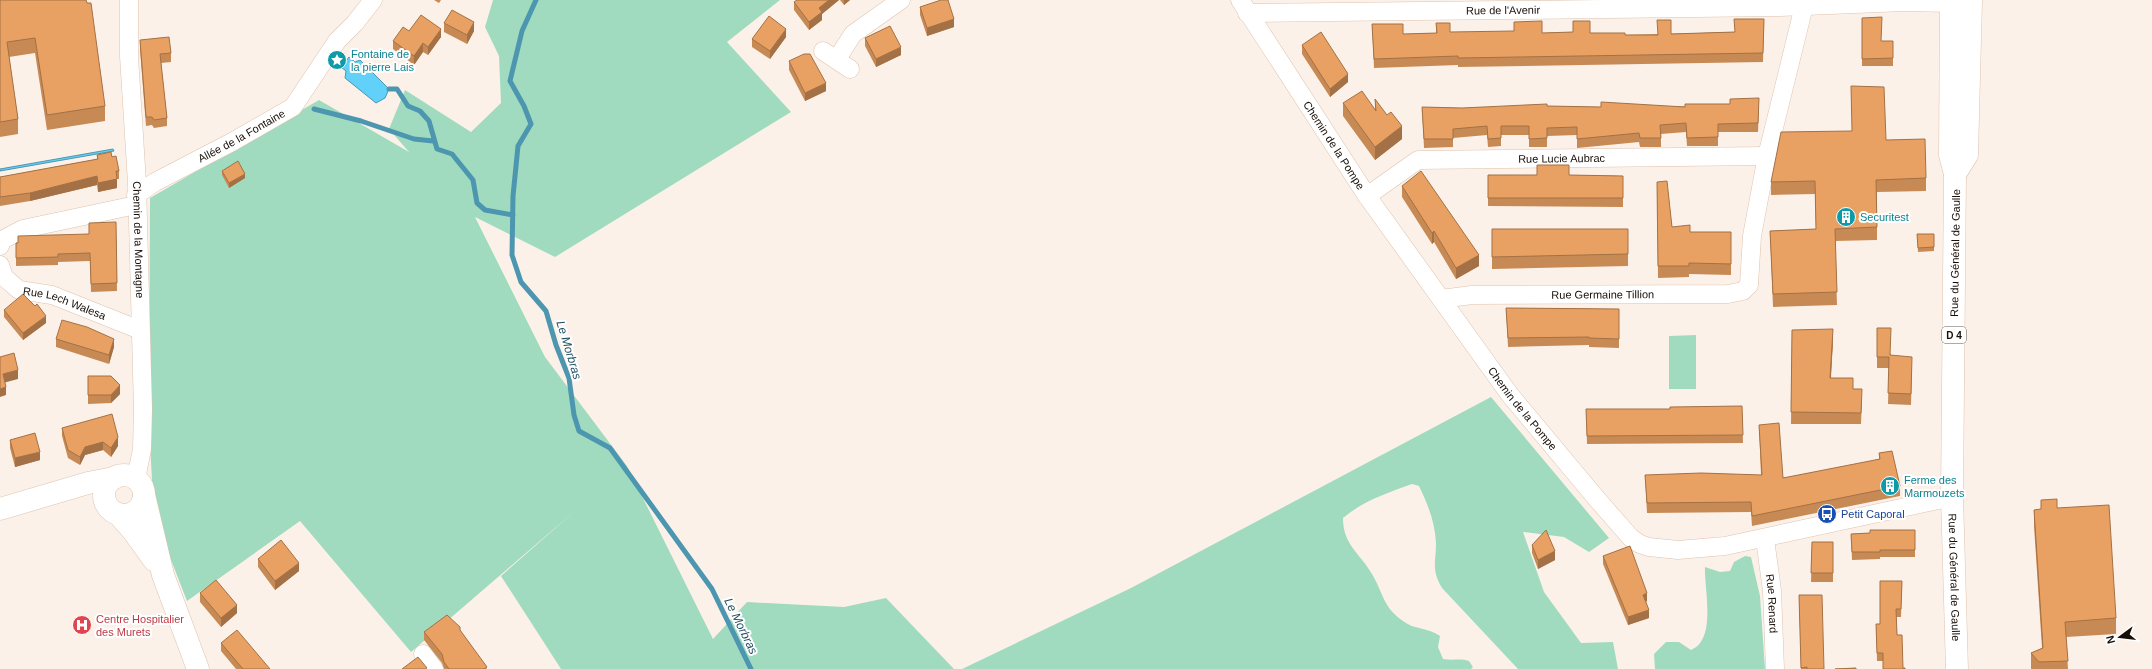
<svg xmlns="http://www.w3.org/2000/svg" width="2152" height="669" font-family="Arial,sans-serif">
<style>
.green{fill:#a0dbbf}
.water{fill:#62d1f9;stroke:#4c96b0}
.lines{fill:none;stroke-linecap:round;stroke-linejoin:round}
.stream{stroke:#4c96b0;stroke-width:5}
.minor-casing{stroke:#ddc3ae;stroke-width:19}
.major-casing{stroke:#ddc3ae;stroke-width:23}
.minor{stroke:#fff;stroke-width:18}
.major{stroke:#fff;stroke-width:22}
.wall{fill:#c88a55}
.shaded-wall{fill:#a37145}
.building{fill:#e9a163;stroke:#a37145}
.labels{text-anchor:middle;stroke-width:4;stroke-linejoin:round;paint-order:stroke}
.shield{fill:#fff;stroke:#5d5651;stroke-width:1}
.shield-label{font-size:10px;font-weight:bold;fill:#170e07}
.street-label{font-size:11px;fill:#170e07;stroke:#fff}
.culture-label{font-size:11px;fill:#0d838f;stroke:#fff;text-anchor:start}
.transit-label{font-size:11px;fill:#164399;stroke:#fff;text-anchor:start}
.health-label{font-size:11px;fill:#be3a42;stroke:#fff;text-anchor:start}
.water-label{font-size:12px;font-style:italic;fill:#1f4f60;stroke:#fff}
</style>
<rect width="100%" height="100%" fill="#fcf1e9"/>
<path class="green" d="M493,0h287l-53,42 64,70 -236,145 -80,-40 70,140 82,109 86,173 34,-37 97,5 42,-9 68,71h-393l-60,-93 75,-66 -165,142 -111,-131 -113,80 -33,-85 -5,-90 1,-228 169,-98 90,52 -20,-23 16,-39 66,42 30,-29 -2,-47 -14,-29z
M1696,335v54h-27v-53z
M1491,397l118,141 -20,14 -25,-15 -41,-5 21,60 37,51 32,-1 5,27h-100l-76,-81c-11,-19 -6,-25 -6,-45 -1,-21 -8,-38 -17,-57l-7,-2c-25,9 -49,17 -69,34 0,27 17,35 29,56 12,20 10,32 31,47 11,9 25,6 37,15l-2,11 5,12c10,2 17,-1 26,2l4,6 -2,2h-509l169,-81z
M1745,556l6,1 9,39 5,73h-110l-1,-15 12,-12h13l12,8c26,-10 13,-62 14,-83l15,5 10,-1 4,-9z"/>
<path class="water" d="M349,57l6,5 5,-2 29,29 -4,9 -9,5 -31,-25 1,-7 -5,-4z
M113,149l1,2 -114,20v-2z"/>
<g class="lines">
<path class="stream" d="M536,0l-14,31 -12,50 14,25 7,18 -13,22 -5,50 -1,59 9,27 25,29 10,34 13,33 5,37 5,16 31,17 102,141 39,80
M389,89h8l11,17 12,5 9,10 8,28 15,5 21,26 4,23 8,7 28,5
M314,109l47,12 53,18 19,2"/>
<defs>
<g id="minor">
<path id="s1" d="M129,0v56l8,127 6,226 -1,40 -6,30"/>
<path id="s2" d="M1240,0l127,196 143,199 86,103 35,40 9,6 9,3 29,3 47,-4 227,-49"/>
<path id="s3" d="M1247,13l533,-6 125,-5 46,1"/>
<path d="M823,51l27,18"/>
<path d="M837,59l16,-25 48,-34"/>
<path id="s4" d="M136,195l19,-13 77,-40 61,-35 44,-66 18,-18 18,-23"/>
<path id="s5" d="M1367,196l51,-36 349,-4"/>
<path d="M0,246l2,-6 21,-11 113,-24"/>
<path id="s6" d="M0,265l4,12 15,13 33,5 88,35"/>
<path id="s7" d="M1441,299l31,-4 256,-1 15,-3 6,-6 3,-49 15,-80 37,-150"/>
<path id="s8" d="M1765,539l7,52 3,78"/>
<path d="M423,654l11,15"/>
</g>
<g id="major">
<path id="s9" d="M1951,0l-1,155 5,19 -3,323 5,172"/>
<path d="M1955,174l12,-19 4,-155"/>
<circle cx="124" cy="495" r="20"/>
<path d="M144,495l19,80 35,94"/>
<path d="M0,509l88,-26 26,-5"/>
<path d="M118,514l15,17 21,29"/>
</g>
</defs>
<use href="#minor" class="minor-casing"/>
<use href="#major" class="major-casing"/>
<use href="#minor" class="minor"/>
<use href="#major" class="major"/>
</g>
<path class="wall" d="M0,0l105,106v15l-58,9 -12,-77 -26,4 9,62v15l-18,3z
M434,0h7l-2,3z
M797,0h42l-17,14v6l-13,10 -15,-20v-8z
M840,0h10l-6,5z
M920,7l34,20 -27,9 -7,-21z
M1862,18l19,23h12v25h-31z
M1764,19l-1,43 -305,5v-2l-84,3 -2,-44 31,10 33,-1v-10l14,9 92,1 31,-1v-11l17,12 35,2 109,-3z
M444,23l30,8 -7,13 -23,-12z
M409,31l32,6 -13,18 -5,-3 -9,13 -21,-16v-8z
M786,37l-16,22 -18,-12v-8z
M865,38l36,17 -25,12 -11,-21z
M140,40l31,13v9l-10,1 6,55v8l-13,2 -2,-3 -6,1 -6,-77z
M1302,45l46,37 -18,15 -28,-43z
M789,61l37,30 -21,10 -16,-31z
M1375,99l27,40 -27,21 -32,-44v-13l32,8z
M1547,106l54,1 158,-1 -1,26h-40v14h-31l-1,-14 -25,2v13h-21l-1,-5 -62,6v-13l-30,1v11h-18v-12h-28v11l-13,1 -1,-12 -34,3v9l-29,1 -2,-41 40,1z
M1886,140l40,38v13l-49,1v48l-42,1 2,64 -64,2 -3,-76 46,-2 -1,-35 -44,1v-13z
M97,155l15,2 7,14v8h-2v9l-19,4 -1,-7 -67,16 -30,5v-29l97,-18z
M222,171l23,7 -16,10 -7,-13z
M1488,175h81l54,1v31l-135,-1z
M1657,182l15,45 18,5h41v43l-42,-1v3l-31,1z
M1402,186l77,80 -23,13 -22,-37 -2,2 -30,-47z
M116,222l1,69 -26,1 -1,-31 -32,1v3l-42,1v-23l73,-9z
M1492,229h136v37l-136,3z
M1917,234h17v17l-16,1z
M1506,308l113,1v39l-30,-1v-2l-81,2z
M4,310l42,13 -23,17 -19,-23z
M1877,328l14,27 21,13 -1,37 -23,-1 1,-36h-12z
M1792,330l41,10 -2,38 22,11 9,11 -1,24h-70z
M56,339l58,8 -5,17 -53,-17z
M88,376l32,18 -9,9 -23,1z
M1742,406l1,37 -156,1 -1,-35h84z
M1759,425l24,53 96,-18v-7l21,33v10l-148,30 -1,-14 -104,1 -2,-38h116z
M62,428l56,18 -7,11 -8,-7 -18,5 -5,10 -12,-7 -6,-22z
M10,440l30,20 -25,7 -5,-19z
M2057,508l59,110v16l-50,3 2,32h-37v-16l11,-5 -8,-122v-16z
M1915,530v27h-35v2l-28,1 -1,-26 19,-1z
M1812,542h21v40h-22z
M1532,545l23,15 -17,9 -6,-16z
M1603,556l44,45 -1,1 3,16 -21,7 -25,-61z
M258,559l41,12 -24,19 -17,-23z
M1902,581l-1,36h-5l1,18 6,33 2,1 -22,-8h-6l-1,-37h4z
M200,593l37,20 -16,14 -21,-25z
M1799,595l25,74h-23z
M460,631l27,38h-43l-2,-6 -18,-23v-8z
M221,643l49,26h-34l-15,-18z"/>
<path class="shaded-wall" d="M829,0h10l-17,14v6l-13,10v-8l10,-14z
M844,0h6l-6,5z
M954,19v8l-27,9v-8z
M474,22v9l-7,13v-9z
M441,29v8l-13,18v-8z
M786,29v8l-16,22v-8z
M423,43v9l-9,13v-9z
M901,47v8l-25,12v-8z
M1348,74v8l-18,15v-8z
M826,83v8l-21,10v-8z
M1402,126v13l-27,21v-13z
M245,174v4l-16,10v-5z
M97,176v9l-67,16v-8z
M117,179v9l-19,4v-9z
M1434,231v11l-2,2v-11z
M1479,255v11l-23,13v-11z
M46,316v7l-23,17v-7z
M1833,329v11l-3,50v-12z
M114,339v8l-5,17v-9z
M18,370v9l-15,4v-9z
M120,385v9l-9,9v-8z
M6,387v8l-6,2v-8z
M118,437v9l-7,11v-9z
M103,442v8l-18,5 -5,10v-8l5,-10z
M40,452v8l-25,7v-9z
M1555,551v9l-17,9v-9z
M299,563v8l-24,19v-9z
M1647,593v8l-4,2v-8z
M237,605v8l-16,14v-9z
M1649,610v8l-21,7v-8z"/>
<path class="building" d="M0,0h86l1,3h4l14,103 -58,9 -12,-77 -28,4 11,77 -18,3z
M797,0h32l-10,8 3,4 -13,10 -15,-20z
M941,0h7l6,19 -27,9 -7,-21z
M452,10l22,12 -7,13 -23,-12z
M421,15l20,14 -13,18 -5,-4 -9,13 -21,-15 10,-14 6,4z
M769,16l17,13 -16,22 -18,-12z
M1882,17l-1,24h12v17l-31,1v-41z
M1734,19h30l-1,34 -305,5v-2l-84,3 -2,-35h31v10l34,-1 -1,-10h14v9l64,-1v-9l28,-1v12l31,-1v-11h17v12h35v2h33l-1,-15h14v14l64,-2z
M890,26l11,21 -25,12 -11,-21z
M1321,32l27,42 -18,15 -28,-44z
M169,37l2,16 -11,1 7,64 -13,2 -2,-3h-6l-6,-77z
M804,54h6l16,29 -21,10 -16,-32z
M1851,86l33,1 2,53 39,-1 1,39 -50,2 1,47 -42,2 2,63 -64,2 -3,-63 46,-2 -1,-48 -44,1 10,-50 71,-1z
M1362,91l14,20 -1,-12 12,16 4,-3 11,14 -27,21 -32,-44z
M1759,98l-1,25 -40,1v13l-31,1 -1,-15 -26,2 1,13h-21l-1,-5 -62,6v-12l-30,1v10l-18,1v-13h-28v12l-13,1 -1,-13 -34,3v10h-29l-2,-32 40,1 85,-4v2l54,1v-5l84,5v-3h45v-5z
M111,152l1,5 4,-1 3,15h-3l1,8 -19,4 -1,-7 -67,17 -30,4v-20l98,-18 -1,-4z
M238,161l7,13 -16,9 -7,-12z
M1537,165h32v10l54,1v22h-135v-23h49z
M1421,171l58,84 -23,13 -22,-37 -2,2 -30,-47z
M1667,181l5,46 18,-2v7h41v32l-42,-1v3h-31l-1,-84z
M116,222l1,61 -26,1 -1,-31 -32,1v3l-42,1v-15h2v-7l71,-2v-11z
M1492,229h136v25l-136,3z
M1917,234h17v13l-16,1z
M23,294l12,12 2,-2 9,12 -23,17 -19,-23z
M1506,308l113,1v30l-30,-1v-1l-81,1z
M62,320l25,7 27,12 -5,16 -53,-16z
M1877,328h14l-1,27 22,2 -1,37 -23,-1 1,-36h-12z
M1833,329l-3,49h23v11h9l-1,24 -70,-1 1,-82z
M14,353l4,17 -15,4 3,13 -6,2v-32z
M88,376h23l9,9 -9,10h-23z
M1742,406l1,29 -156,1 -1,-27h84v-2z
M112,414l6,23 -7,11 -8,-6 -18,5 -5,10 -12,-7 -6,-22z
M1779,423l4,55 97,-19 -1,-6 13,-2 8,35 -148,30 -1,-14 -104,1 -2,-28 56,-2 61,2 -3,-50z
M35,433l5,19 -25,6 -5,-18z
M2057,499v9l52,-3 7,113 -51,4 3,39 -29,1 -8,-9 12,-5 -9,-138 7,-1v-9z
M1546,530l9,21 -17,9 -6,-15z
M1870,530h45v20h-35v2h-28l-1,-18 19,-1z
M281,540l18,23 -24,18 -17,-22z
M1812,542h21v31h-22z
M1630,546l17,47 -4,2 6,15 -21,7 -25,-61z
M216,580l21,25 -16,13 -21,-25z
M1880,581h22l-1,28h-5l1,26h5l1,33h2v1h-22v-16h-6l-1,-29h4z
M1799,595h23l2,74h-17v-2l-6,1z
M447,615l13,12v3l27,37 -3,2h-35l-5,-7 -2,-8 -18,-22z
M237,630l33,39h-27l-22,-26z
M418,657l9,11 -2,1h-23z
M1856,668v1h-21z"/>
<defs>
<symbol id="sight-disc" viewBox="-11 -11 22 22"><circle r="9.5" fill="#0f9aa8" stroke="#fff"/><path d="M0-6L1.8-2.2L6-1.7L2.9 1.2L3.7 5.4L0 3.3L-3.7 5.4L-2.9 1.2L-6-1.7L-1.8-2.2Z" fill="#fff"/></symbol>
<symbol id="building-disc" viewBox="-11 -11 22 22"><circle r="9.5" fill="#0f9aa8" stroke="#fff"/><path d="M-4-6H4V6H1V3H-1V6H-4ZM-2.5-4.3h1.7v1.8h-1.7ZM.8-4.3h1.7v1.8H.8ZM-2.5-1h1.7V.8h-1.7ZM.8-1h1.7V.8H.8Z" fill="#fff"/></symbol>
<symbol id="bus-disc" viewBox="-11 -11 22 22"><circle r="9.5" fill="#1a4fb4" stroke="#fff"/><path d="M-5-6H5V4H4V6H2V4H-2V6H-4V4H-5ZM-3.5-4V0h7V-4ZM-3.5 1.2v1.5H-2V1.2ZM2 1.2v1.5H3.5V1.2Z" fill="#fff"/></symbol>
<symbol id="hospital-disc" viewBox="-11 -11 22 22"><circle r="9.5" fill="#e0444e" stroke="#fff"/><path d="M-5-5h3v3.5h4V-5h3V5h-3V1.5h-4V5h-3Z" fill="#fff"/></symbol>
</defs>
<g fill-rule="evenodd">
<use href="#sight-disc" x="326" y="49" width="22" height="22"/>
<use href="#building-disc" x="1835" y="206" width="22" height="22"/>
<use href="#building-disc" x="1879" y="475" width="22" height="22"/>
<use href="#bus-disc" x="1816" y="503" width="22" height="22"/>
<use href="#hospital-disc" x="71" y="614" width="22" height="22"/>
</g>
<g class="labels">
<rect class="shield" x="1942" y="327" width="24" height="16" rx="3"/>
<g class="shield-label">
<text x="1954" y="339">D 4</text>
</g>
<g class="street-label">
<text dy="4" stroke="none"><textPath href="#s3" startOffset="256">Rue de l'Avenir</textPath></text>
<text dy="4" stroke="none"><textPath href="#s4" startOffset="121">Allée de la Fontaine</textPath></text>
<text dy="4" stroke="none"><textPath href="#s2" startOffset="173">Chemin de la Pompe</textPath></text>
<text dy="4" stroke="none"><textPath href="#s5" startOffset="206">Rue Lucie Aubrac</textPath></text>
<text dy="4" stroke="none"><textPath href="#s1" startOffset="240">Chemin de la Montagne</textPath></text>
<text transform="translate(1955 253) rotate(-89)" y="4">Rue du Général de Gaulle</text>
<text dy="4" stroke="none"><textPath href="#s7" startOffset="162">Rue Germaine Tillion</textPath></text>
<text dy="4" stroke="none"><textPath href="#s6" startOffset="80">Rue Lech Walesa</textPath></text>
<text dy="4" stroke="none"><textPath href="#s2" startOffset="497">Chemin de la Pompe</textPath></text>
<text dy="4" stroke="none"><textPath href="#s9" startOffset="578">Rue du Général de Gaulle</textPath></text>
<text dy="4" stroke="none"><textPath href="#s8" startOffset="65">Rue Renard</textPath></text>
</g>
<g class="culture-label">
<text x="351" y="58">Fontaine de<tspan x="351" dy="13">la pierre Lais</tspan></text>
<text x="1860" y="221">Securitest</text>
<text x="1904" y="484">Ferme des<tspan x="1904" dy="13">Marmouzets</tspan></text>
</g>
<g class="transit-label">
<text x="1841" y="518">Petit Caporal</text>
</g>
<g class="health-label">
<text x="96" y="623">Centre Hospitalier<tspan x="96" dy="13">des Murets</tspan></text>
</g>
<g class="water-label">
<text transform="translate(569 350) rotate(73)" y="4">Le Morbras</text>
<text transform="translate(741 626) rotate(64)" y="4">Le Morbras</text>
</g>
</g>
<g transform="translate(2120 637) rotate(255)" stroke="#ffffff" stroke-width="3" paint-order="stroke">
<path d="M0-3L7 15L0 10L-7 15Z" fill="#170e07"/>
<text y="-6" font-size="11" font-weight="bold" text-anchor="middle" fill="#170e07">N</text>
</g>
</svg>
